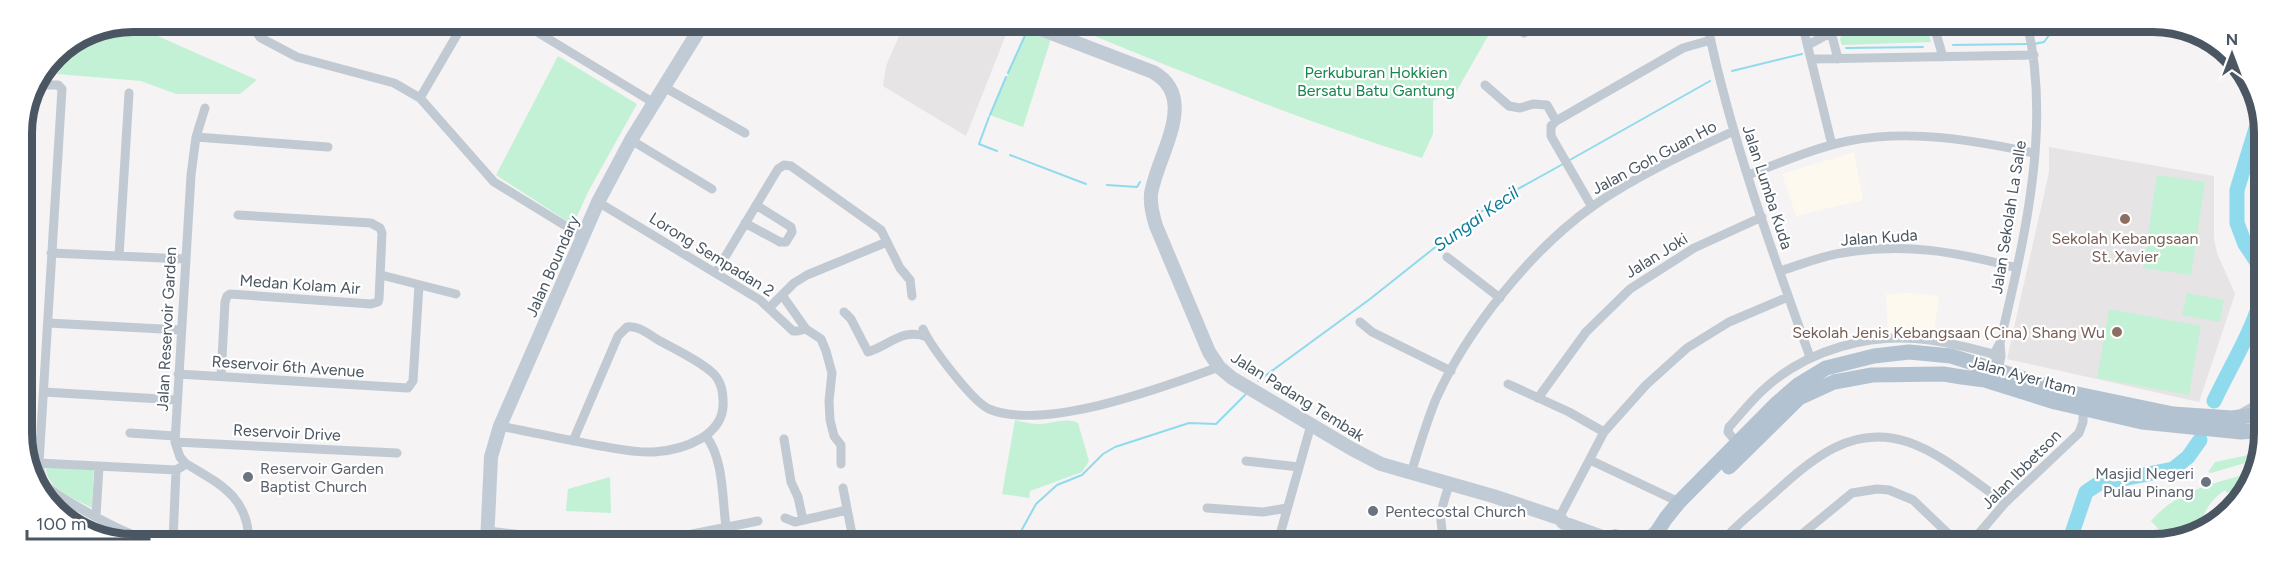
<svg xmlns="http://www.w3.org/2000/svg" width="2286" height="566" font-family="Figtree,sans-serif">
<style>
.commercial{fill:#fdf9ef}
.education{fill:#e6e4e5}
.green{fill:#c3f1d5}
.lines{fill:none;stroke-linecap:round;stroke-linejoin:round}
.stream{stroke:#90daee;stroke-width:2}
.river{stroke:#90daee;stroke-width:15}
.street{stroke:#c1cad2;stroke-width:9}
.secondary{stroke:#c1cbd6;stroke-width:14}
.primary{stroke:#b3c2d1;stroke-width:15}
.education-dot{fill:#8d6e63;stroke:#fff;stroke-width:2}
.worship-dot{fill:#6b7280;stroke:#fff;stroke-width:2}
.labels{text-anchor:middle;stroke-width:4.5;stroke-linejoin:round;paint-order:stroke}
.park-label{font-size:16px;fill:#17864f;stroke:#fff}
.street-label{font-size:16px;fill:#4a5661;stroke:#fff}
.education-label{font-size:16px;fill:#785e54;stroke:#fff}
.worship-label{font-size:16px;fill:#5b616d;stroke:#fff;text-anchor:start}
.water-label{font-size:18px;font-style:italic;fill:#0c7c9b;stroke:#fff}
.rim{fill:none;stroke:#4a5661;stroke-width:8}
</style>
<rect width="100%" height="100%" fill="#f5f3f3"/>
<path class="commercial" d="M1854,152l9,48 -67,16 -14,-42z
M1911,293l28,3 -5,38 -46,-2 -2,-38z"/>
<path class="education" d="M905,22h90l14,5 -43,109 -83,-50 3,-20z
M2049,147l165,29v63l3,14 18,41 -36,108 -192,-43 42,-187z"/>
<path class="green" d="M126,22l131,58 -17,14h-64l-35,-13 -96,-8 9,-20 36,-24z
M1061,22h435l-40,70 -23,8v34l-11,24c-123,-38 -243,-87 -361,-136z
M1860,23h66l5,19 -89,3 -2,-6 3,-7z
M1027,31l23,9v2l-27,85 -33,-12z
M558,56l79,48 -49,88 -15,33 -77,-50z
M2157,175l48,7 -14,93 -48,-7z
M2187,293l37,7 -4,22 -38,-7z
M2109,309l92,17 -12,69 -92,-17z
M1015,420c8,2 16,4 24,4 13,0 28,-7 39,-1l11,38 -7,11 -52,19 -1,7 -27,-4z
M2263,452l-1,6 -51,15 -3,-1 7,-10z
M49,467l45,3 -2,38c-16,-9 -46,-19 -46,-40z
M2253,472l-8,15h-8l-10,6 -2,-3c-14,9 -23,23 -25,39l-30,12 -19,-20c26,-31 65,-38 102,-49z
M610,477l1,36 -45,-2 2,-22z"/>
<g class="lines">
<path class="stream" d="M2034,44l10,-2 14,-19
M1953,45l75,-1
M1846,48l77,-1
M1732,71l70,-17
M1008,73l19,-42
M990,115l16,-38
M989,117l-10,27 18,7
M1010,155l76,29
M1568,161l142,-80
M1107,185l30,2 3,-5
M1258,381l112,-82 102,-81 26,-18 65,-36
M1014,544l22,-40 21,-19 25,-10 21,-21 12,-7 74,-24 27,1 29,-29"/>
<path class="river" d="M2262,109l-25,81v33l8,21 16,24 2,21
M2214,401c17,-36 39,-70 49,-109
M2068,545l18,-53 12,-8 75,-15 15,-12 12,-17"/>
<path class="street" d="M254,21l2,11 5,6 36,19 97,26 26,15 74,84 88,54
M519,21l135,82
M1707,23c23,112 64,226 103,334
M1802,23l30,122
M1933,23l10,34
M1831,32l7,27
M1524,33l4,-10
M1808,45l40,-22
M1811,59l223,-4
M40,85h18l4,4 -23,374c1,8 2,15 7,22 10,12 77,48 94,52 20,6 44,5 65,6
M1485,85l24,21 11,2 13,-4 14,1 9,16
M664,87l81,46
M420,98l45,-77
M205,108l-9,29 -5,38 -16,267 5,15 5,6c35,21 64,34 64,80
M196,137l132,10
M631,140l81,49
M1748,175c32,-12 66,-27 100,-34 63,-12 125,-1 186,12
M598,202l162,98 33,31h5l8,-2
M1592,207l-41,-71v-10l5,-5 127,-73 28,-8
M745,223l35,19h6l6,-10 -1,-5 -35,-22
M51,253l134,6
M119,256l10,-163
M1447,257l53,41
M1780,271c20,-6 41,-15 62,-18 62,-11 115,-1 175,15
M716,272l62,-103 6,-4 7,1 90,64 19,38 10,12 2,16
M381,275l75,19
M782,295l24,34 15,10 5,12 6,22 -3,28 1,19 4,16 7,9v19
M770,307l24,-24 13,-8 80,-33
M844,312l7,7 17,33c20,-6 36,-25 59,-15
M1360,322l12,10 79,39
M48,323l133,7
M923,329c8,18 49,72 66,80 55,23 175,-22 230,-42
M1990,368l4,-14 6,-11c24,-103 52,-215 27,-320
M1998,371l3,-15 -1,-13
M178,374l230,14 5,-7 6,-96
M221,377l4,-75 2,-6 3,-2 141,10 7,-2 1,-3 3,-66 -2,-5 -9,-5 -133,-8
M1508,384l61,28 35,20
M44,392l133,8
M1538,398l48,-66 44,-43 64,-41 68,-31
M2242,413l21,-12
M500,426c31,6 63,13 95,19 19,3 39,8 59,7 29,-2 72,-16 69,-52 0,-7 -2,-16 -6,-22 -7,-12 -44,-30 -57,-37 -11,-6 -21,-16 -33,-14l-9,9 -45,105
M130,433l45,3
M706,436c18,24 16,61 20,91
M784,439l7,43 7,15 5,23
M175,442l222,11
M1737,443l-9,-11 1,-5c11,-12 22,-26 34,-37 44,-41 108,-58 167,-50 22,3 43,9 64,14
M1590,460l89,42
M1246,461l53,6
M39,463l137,7 7,-4 2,-3
M1411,473c8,-25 15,-50 25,-74 31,-69 95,-149 157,-193 43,-30 93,-53 141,-75
M843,488l11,56
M1207,508l56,4 24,-4
M96,516l3,-49
M785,518l10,4 52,-12
M1559,518l45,-86 42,-47 41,-37 42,-26 59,-25
M488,531l69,8 41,3
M1281,531l30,-106
M1801,535l8,9
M173,541l3,-71
M657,541l101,-20
M338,543v-5
M1441,544c4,-8 -1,-19 0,-28 1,-12 5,-22 9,-33
M1720,544c15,-18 33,-32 50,-47 40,-36 80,-74 138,-55 33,11 68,41 97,61
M1790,544l62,-51 25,-4 12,1 24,10 47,45
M1969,545l36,-42 74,-70 4,-11v-13"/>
<path class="secondary" d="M1022,22l131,50c47,26 4,83 -2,122 -1,12 2,22 5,32l53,126 10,15 13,11 120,71 29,15 112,32 66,22 5,5 58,21
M1615,536c17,7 25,10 40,-3
M487,543l4,-86 9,-31 98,-224 33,-62 73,-118"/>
<path class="primary" d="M1729,467l70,-69 35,-16 38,-7 71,-1 19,3 23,3 70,22 87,20 99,10 22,-2
M1649,544l17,-26 13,-16 97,-98 22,-19 28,-17 48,-12 35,-4 42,4 112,35 110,23 59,4 31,-4"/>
</g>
<g class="education-dot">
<circle cx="2125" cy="219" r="6"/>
<circle cx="2117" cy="332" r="6"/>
</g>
<g class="worship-dot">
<circle cx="248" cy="477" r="6"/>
<circle cx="2206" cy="482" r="6"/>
<circle cx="1373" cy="511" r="6"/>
</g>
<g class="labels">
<g class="park-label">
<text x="1376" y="78">Perkuburan Hokkien<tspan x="1376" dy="18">Bersatu Batu Gantung</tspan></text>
</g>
<g class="street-label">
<text transform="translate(1654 157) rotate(-28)" y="6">Jalan Goh Guan Ho</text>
<text transform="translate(1768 187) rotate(72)" y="6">Jalan Lumba Kuda</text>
<text transform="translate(2008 217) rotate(-81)" y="6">Jalan Sekolah La Salle</text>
<text transform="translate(1879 237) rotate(-4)" y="6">Jalan Kuda</text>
<text transform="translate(712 254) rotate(32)" y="6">Lorong Sempadan 2</text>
<text transform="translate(1656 255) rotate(-32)" y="6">Jalan Joki</text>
<text transform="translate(552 266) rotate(-66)" y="6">Jalan Boundary</text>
<text transform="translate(300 284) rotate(4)" y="6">Medan Kolam Air</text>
<text transform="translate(166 329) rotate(-87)" y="6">Jalan Reservoir Garden</text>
<text transform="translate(288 366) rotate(4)" y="6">Reservoir 6th Avenue</text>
<text transform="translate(2023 375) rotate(15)" y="6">Jalan Ayer Itam</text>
<text transform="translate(1298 396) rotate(32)" y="6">Jalan Padang Tembak</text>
<text transform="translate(287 432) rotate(3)" y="6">Reservoir Drive</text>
<text transform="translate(2021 469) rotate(-45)" y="6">Jalan Ibbetson</text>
</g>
<g class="education-label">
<text x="2125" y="244">Sekolah Kebangsaan<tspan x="2125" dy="18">St. Xavier</tspan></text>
<text x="2105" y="338" text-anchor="end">Sekolah Jenis Kebangsaan (Cina) Shang Wu</text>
</g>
<g class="worship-label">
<text x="260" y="474">Reservoir Garden<tspan x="260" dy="18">Baptist Church</tspan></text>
<text x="2194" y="479" text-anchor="end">Masjid Negeri<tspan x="2194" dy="18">Pulau Pinang</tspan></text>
<text x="1385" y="517">Pentecostal Church</text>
</g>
<g class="water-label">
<text transform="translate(1476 219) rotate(-35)" y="6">Sungai Kecil</text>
</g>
</g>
<path d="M0 0H2286V566H0ZM133 32H2153A101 101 0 0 1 2254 133V433A101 101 0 0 1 2153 534H133A101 101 0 0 1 32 433V133A101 101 0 0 1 133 32Z" fill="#fff" fill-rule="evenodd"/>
<path class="rim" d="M133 32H2153A101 101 0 0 1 2254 133V433A101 101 0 0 1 2153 534H133A101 101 0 0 1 32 433V133A101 101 0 0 1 133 32Z"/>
<g transform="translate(2232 54)" stroke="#ffffff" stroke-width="4.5" paint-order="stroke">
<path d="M0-4.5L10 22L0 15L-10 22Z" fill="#4a5661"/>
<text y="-9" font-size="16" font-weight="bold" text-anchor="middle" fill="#4a5661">N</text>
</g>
<path d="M27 530v9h122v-9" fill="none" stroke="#4a5661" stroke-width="3"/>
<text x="36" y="530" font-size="18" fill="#4a5661" stroke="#ffffff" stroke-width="4.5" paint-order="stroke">100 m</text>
</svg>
